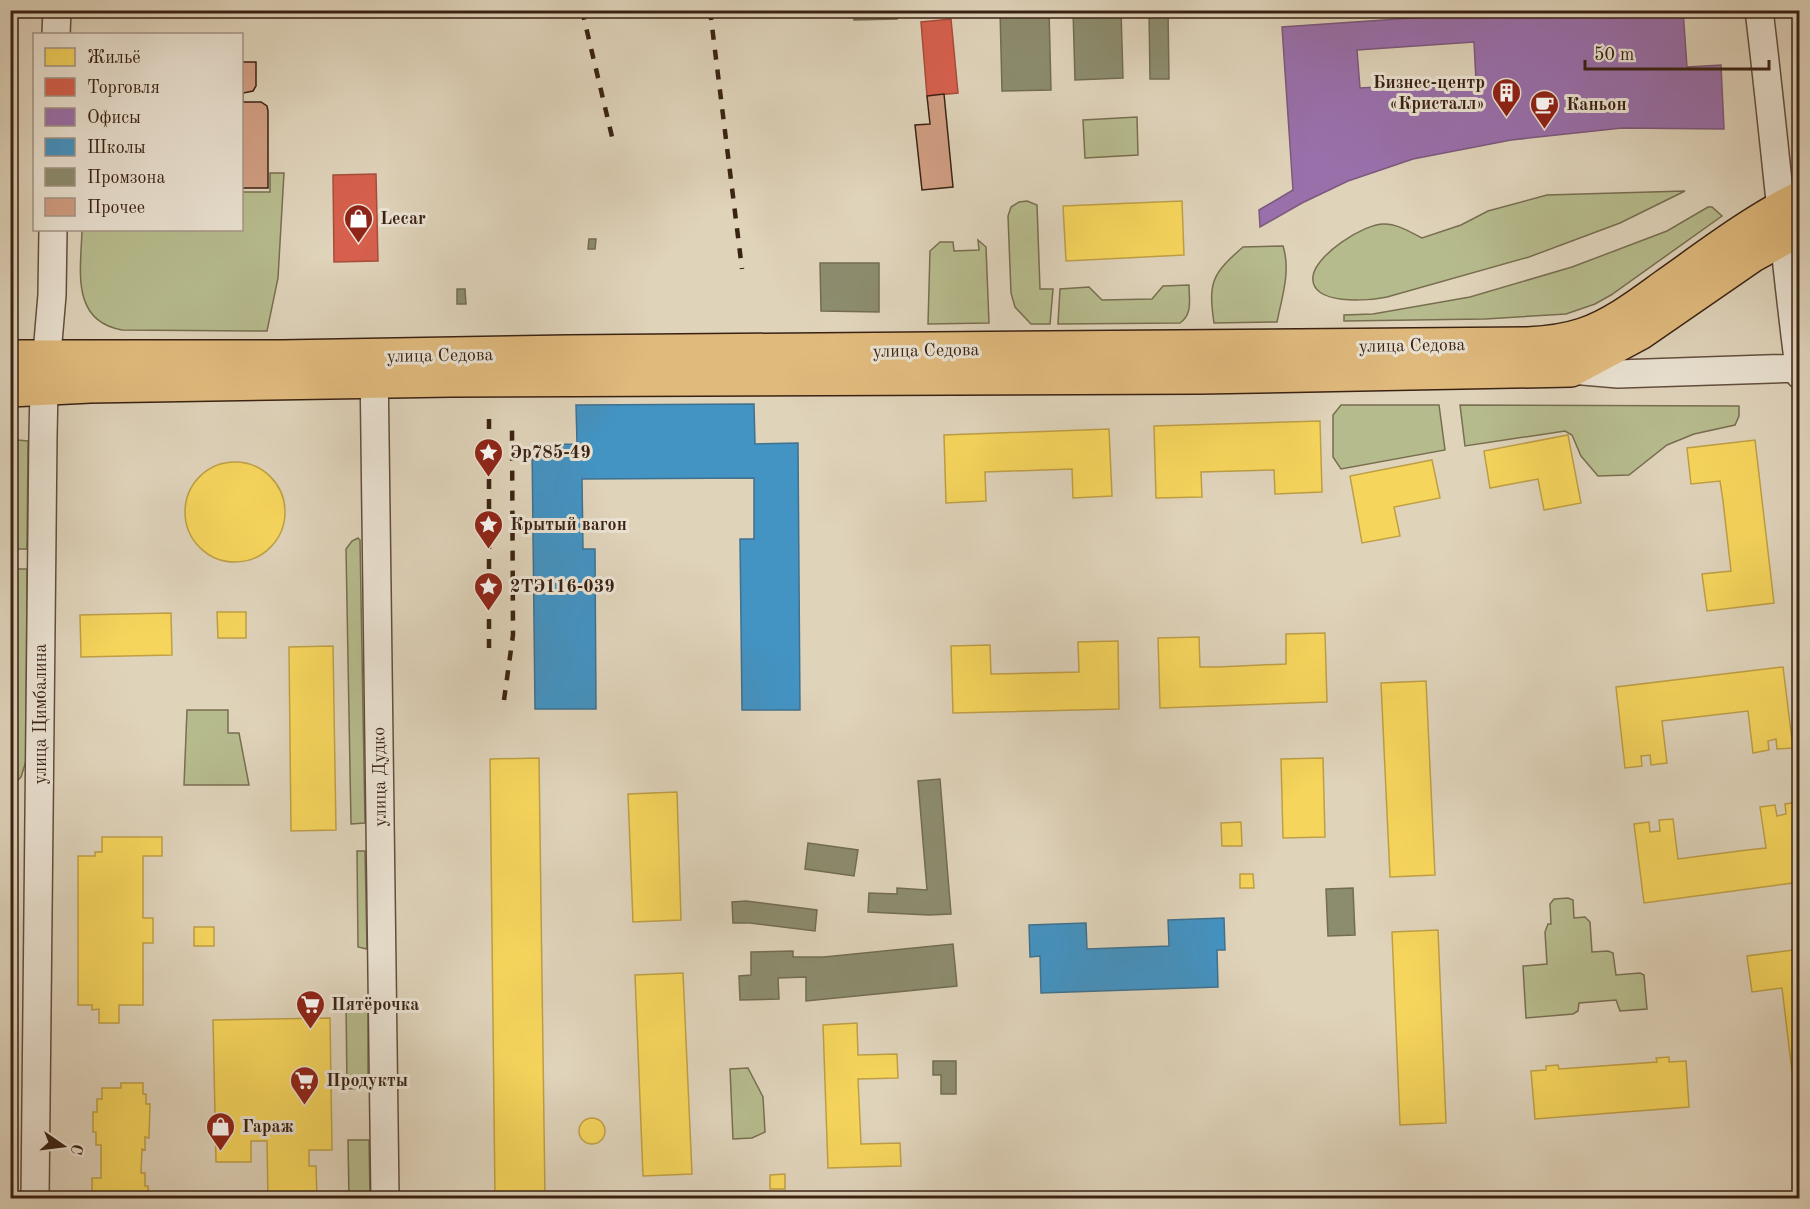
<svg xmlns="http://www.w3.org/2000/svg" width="1810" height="1209" font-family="'Old Standard TT',serif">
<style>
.green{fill:#b6bb8d;stroke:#786e50;stroke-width:1.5}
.homes{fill:#f6d55c;stroke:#be9f46;stroke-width:1.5}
.shops{fill:#d6604d;stroke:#a74d3c;stroke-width:1.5}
.offices{fill:#9970ab;stroke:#7c597d;stroke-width:1.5;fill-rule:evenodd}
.schools{fill:#4393c3;stroke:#40718e;stroke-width:1.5}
.industry{fill:#8c8c6e;stroke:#736c53;stroke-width:1.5}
.building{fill:#d19e83;stroke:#3a2213;stroke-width:1.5}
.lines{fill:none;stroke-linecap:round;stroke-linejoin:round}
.minor-casing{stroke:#634e3d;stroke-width:30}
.major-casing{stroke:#3a2213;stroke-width:36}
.minor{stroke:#eae2d2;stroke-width:27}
.major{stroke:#e0ba7d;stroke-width:33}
.rail{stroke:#3a2213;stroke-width:4.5;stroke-dasharray:10 10;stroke-linecap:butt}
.labels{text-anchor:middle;stroke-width:6;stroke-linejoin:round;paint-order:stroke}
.poi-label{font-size:18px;font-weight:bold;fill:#3a2213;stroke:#eae2d2;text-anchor:start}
.street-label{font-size:18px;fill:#3a2213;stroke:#eae2d2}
</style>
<rect width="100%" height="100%" fill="#dfd3ba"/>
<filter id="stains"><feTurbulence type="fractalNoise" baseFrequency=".00333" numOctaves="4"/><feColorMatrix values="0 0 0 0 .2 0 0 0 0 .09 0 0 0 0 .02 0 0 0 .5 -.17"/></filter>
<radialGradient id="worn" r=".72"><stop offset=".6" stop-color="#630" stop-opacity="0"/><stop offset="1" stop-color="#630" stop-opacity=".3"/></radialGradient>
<path class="green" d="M1137,117l1,38 -53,3 -2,-38z
M270,173h14l-6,105 -11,53 -145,-1c-52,-9 -41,-61 -40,-100h160v-38h28z
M1685,191l-65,32 -91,34 -142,40c-18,4 -78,9 -74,-21 3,-21 50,-52 71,-52 14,0 26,8 38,14l39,-13 27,-14 59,-16z
M1027,201l10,4 3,84h13l-3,35h-19l-16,-17 -4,-14 -3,-77 3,-9 8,-5z
M1708,207h4l10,9 -111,79 -16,9 -29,10 -81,5 -141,2v-6l29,-1 97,-17 102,-30 95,-36z
M978,240l8,7 3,76 -61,1 2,-73 10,-9h13l1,9 25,-1z
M1283,246c8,25 -1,51 -6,76l-63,1c-6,-41 -2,-49 29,-76z
M1189,285c0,15 4,29 -9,38l-122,1 2,-35 29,-2 13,13 50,-1 11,-13z
M1341,405h98l6,45 -104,19 -8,-12v-42z
M1460,405l279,1v10l-4,9 -41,9 -27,11 -38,30 -31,1 -17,-20 -9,-21 -7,-4 -100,15z
M17,440l11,1 -1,108h-10z
M358,538l2,2 5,283 -14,1 -5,-275 6,-8z
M16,569h11l-1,192 -5,16 -7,7z
M187,710h41v23h11l10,52h-65z
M357,851h8l2,98 -9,-2z
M1554,899l14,-1 5,2 1,18 11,-1 5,5 2,30 16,-1 5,2 3,22 24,-2 4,2 3,34 -27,2 -4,-11 -37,3 -1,8 -5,3 -47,4 -3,-52 24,-2 -2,-32 3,-8h3l-1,-20z
M346,1002l13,2 9,5v79l-21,1z
M748,1068l15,29 2,35 -13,6 -19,1 -3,-70z
M348,1140h21l1,58h-21z"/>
<path class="homes" d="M1182,201l2,54 -118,6 -3,-55z
M1320,421l2,71 -47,2 -1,-24 -73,2 1,25 -46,1 -2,-72z
M1109,429l3,67 -39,2 -1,-29 -87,3 1,29 -40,2 -2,-68z
M1568,435l13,68 -37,7 -6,-31 -48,9 -6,-37z
M1755,440l19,163 -67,8 -5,-37 29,-3 -8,-70 -3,-20 -29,3 -4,-36z
M1432,460l8,38 -46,9 6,29 -38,7 -12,-67z
M185 512a50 50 0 1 1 100 0a50 50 0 1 1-100 0Z
M217,612h29v26h-28z
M171,613l1,42 -91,2 -1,-42z
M1325,633l2,69 -167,6 -2,-70 41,-1 1,30h18l68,-3v-30z
M1118,641l1,68 -166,4 -2,-67 39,-1 1,29 88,-2 -1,-30z
M333,646l3,184 -45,1 -2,-184z
M1783,667l10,81 -16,1 -1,-10 -8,2 1,9 -16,3 -5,-42 -86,10 5,42 -16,2 -1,-10 -9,1 1,10 -17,2 -9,-81z
M1426,681l9,194 -45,2 -9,-194z
M539,758l6,440h-50l-5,-439z
M1323,758l2,79 -42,1 -2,-79z
M677,792l4,128 -48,2 -5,-128z
M1798,802l2,80 -156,21 -10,-79 15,-2 1,10 10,-1 -1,-11 14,-1 5,40 69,-9 19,-2 -6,-41 15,-2 2,11 9,-2 -1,-10z
M1241,822l1,24h-20l-1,-23z
M102,837h60v19h-19v62h10v25h-10v62h-24v18h-20v-14l-7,1v-5h-14v-149h17v-4h7z
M1240,874h13l1,14h-14z
M194,927h20v19h-20z
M1438,930l8,193 -46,2 -8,-193z
M1800,949v138l-6,1 -12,-100 -30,4 -5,-36z
M683,973l9,201 -49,2 -8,-201z
M330,1018l2,132h-23v16h7l1,32h-49l-1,-57h-16v21h-35l-3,-142z
M857,1023l1,32 39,-1 1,24 -40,1 3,65 39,-1 1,23 -73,2 -5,-143z
M1669,1057v5l17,-1 3,46 -154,12 -4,-48 15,-1v-4l12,-1 1,4 98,-7 -1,-4z
M121,1083h22v11h3v10h4l-1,34 -4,-1v13l-3,-1 -1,24h4v13h3v12h-56v-20h9v-33h-5v-13h-3v-20h4v-13h5v-11h19z
M579 1131a13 13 0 1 1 26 0a13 13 0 1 1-26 0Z
M785,1174v15h-15v-14z
M1668,1192l1,6h-113l77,-4z"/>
<path class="shops" d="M951,19l7,74 -31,3 -6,-74z
M376,174l2,87 -44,1 -1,-87z"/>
<path class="offices" d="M1528,10h155l4,57 34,-2 3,64 -102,-1 -111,12 -98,19 -65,22 -46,22 -42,24 -1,-17 34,-20 -11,-163zM1474,42l2,39 -116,7 -3,-38z"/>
<path class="schools" d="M754,404l1,40 43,-1 2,267h-58l-2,-171h14v-61l-172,1 1,70h12l1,160h-61l-3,-264 45,-1 -1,-39z
M1224,918l1,32h-8l1,37 -177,6 -1,-37 -10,1 -1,-32 57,-2 1,26 82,-3 -1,-26z"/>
<path class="industry" d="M854,10h43v9l-43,1z
M1000,10h49l2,80 -49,1z
M1073,10h48l2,68 -48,2z
M1149,10h19l1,69h-19z
M589,239h7l-1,10h-7z
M820,263h59v49l-58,-1z
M457,289h8l1,15h-9z
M940,779l11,135 -22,1 -61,-3 1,-19 28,1v-6l30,2 -9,-109z
M808,843l50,7 -4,26 -49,-7z
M1353,888l2,47 -27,1 -2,-47z
M746,901l71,9 -2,21 -65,-8h-17l-1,-21z
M953,944l4,42 -151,15v-24l-28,1 1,21 -39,1 -1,-24 12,-1v-23l42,-1v6h31z
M933,1061h23v33h-15v-19h-8z"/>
<path class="building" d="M242,62h14v24l-3,5 -10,2v9h18l6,4 1,5v77h-26z
M944,94l9,93 -31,3 -7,-65 15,-1 -3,-28z"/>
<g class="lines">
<defs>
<path id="minor" d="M1759,10c15,122 25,244 41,365
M56,34l1,-24
M374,363l11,835
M1571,370l47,4 181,-6
M35,1198l8,-763 1,-46 8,-94 1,-65"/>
<path id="major" d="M10,357h272l287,-5 959,-8c19,-1 37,-3 55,-9 30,-10 57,-31 82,-49 44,-31 87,-64 135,-88
M10,390l80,-4 361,-6 749,-3 371,-7 69,-37 113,-78 47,-26"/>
</defs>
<use href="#minor" class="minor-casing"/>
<use href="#major" class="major-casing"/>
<use href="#minor" class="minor"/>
<use href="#major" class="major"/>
<path class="rail" d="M582,10l31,131
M710,10l32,259
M489,419v229
M504,700l9,-65 -1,-207"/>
</g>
<defs>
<symbol id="building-pin" viewBox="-11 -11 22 30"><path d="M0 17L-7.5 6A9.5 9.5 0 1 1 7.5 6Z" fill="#8f2418" stroke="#eae2d2"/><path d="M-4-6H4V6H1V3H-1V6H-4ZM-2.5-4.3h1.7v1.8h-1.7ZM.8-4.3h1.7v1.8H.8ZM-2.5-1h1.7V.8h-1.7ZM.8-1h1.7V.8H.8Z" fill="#fff"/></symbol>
<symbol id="cafe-pin" viewBox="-11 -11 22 30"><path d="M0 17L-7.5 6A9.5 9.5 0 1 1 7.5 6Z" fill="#8f2418" stroke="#eae2d2"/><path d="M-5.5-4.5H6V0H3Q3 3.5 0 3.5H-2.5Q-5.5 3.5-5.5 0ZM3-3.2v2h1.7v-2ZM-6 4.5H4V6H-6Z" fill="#fff"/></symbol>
<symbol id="shop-pin" viewBox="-11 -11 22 30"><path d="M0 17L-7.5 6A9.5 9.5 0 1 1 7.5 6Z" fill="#8f2418" stroke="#eae2d2"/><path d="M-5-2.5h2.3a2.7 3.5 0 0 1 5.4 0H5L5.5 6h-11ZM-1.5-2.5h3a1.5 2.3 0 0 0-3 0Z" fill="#fff"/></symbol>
<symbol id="sight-pin" viewBox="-11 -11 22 30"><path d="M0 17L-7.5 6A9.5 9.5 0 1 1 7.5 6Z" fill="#8f2418" stroke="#eae2d2"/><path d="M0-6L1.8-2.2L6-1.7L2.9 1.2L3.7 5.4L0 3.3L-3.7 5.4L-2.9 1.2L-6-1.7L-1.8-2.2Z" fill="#fff"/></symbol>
<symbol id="supermarket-pin" viewBox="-11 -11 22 30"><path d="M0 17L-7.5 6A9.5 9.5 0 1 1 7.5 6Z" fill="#8f2418" stroke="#eae2d2"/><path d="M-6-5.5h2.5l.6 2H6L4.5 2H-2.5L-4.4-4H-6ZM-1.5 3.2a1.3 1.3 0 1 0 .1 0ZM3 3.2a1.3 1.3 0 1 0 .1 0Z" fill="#fff"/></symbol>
</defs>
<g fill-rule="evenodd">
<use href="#building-pin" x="1490" y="76" width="33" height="45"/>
<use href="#cafe-pin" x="1528" y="88" width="33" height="45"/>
<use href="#shop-pin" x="342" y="202" width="33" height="45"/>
<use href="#sight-pin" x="472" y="436" width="33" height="45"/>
<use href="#sight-pin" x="472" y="508" width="33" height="45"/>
<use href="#sight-pin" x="472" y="570" width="33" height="45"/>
<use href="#supermarket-pin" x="294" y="988" width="33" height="45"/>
<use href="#supermarket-pin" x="288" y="1064" width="33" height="45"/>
<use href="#shop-pin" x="204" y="1110" width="33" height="45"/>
</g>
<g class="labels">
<g class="poi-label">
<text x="1485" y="88" text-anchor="end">Бизнес-центр<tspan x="1485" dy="21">«Кристалл»</tspan></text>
<text x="1566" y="110">Каньон</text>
<text x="380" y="224">Lecar</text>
<text x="510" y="458">Эр785-49</text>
<text x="510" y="530">Крытый вагон</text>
<text x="510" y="592">2ТЭ116-039</text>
<text x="331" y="1010">Пятёрочка</text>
<text x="326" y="1086">Продукты</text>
<text x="242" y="1132">Гараж</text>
</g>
<g class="street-label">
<text transform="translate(1412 345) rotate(-1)" y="6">улица Седова</text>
<text transform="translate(926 350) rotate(-1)" y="6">улица Седова</text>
<text transform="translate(440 355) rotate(-1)" y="6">улица Седова</text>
<text transform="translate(40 714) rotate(-90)" y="6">улица Цимбалина</text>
<text transform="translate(379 777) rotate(-91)" y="6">улица Дудко</text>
</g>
</g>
<rect width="1810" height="1209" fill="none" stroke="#dfd3ba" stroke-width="36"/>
<rect x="12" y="12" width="1786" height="1185" fill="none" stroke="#3a2213" stroke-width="3"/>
<rect x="18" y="18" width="1774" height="1173" fill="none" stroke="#3a2213" stroke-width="1.5"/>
<rect x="33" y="33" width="210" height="198" fill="#eae2d2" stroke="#a49586" stroke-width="1.5"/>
<rect x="45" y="48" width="30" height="18" fill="#f6d55c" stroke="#a49586" stroke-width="1.5"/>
<text x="87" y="63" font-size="18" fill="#3a2213">Жильё</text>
<rect x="45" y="78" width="30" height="18" fill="#d6604d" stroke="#a49586" stroke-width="1.5"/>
<text x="87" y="93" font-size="18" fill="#3a2213">Торговля</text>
<rect x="45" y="108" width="30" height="18" fill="#9970ab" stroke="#a49586" stroke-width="1.5"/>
<text x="87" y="123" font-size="18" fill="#3a2213">Офисы</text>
<rect x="45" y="138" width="30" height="18" fill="#4393c3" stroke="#a49586" stroke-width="1.5"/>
<text x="87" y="153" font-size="18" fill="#3a2213">Школы</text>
<rect x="45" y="168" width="30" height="18" fill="#8c8c6e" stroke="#a49586" stroke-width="1.5"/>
<text x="87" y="183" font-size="18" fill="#3a2213">Промзона</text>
<rect x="45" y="198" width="30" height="18" fill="#d19e83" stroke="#a49586" stroke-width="1.5"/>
<text x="87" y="213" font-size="18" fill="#3a2213">Прочее</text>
<g transform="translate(63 1146) rotate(104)" stroke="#eae2d2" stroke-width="4.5" paint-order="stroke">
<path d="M0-4.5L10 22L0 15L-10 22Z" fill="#3a2213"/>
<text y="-9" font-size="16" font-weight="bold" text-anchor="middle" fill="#3a2213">С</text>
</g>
<path d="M1585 60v9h184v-9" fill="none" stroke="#3a2213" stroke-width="3"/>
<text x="1594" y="60" font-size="18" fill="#3a2213" stroke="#eae2d2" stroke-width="4.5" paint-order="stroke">50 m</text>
<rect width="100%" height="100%" filter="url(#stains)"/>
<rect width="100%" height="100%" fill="url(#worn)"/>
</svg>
